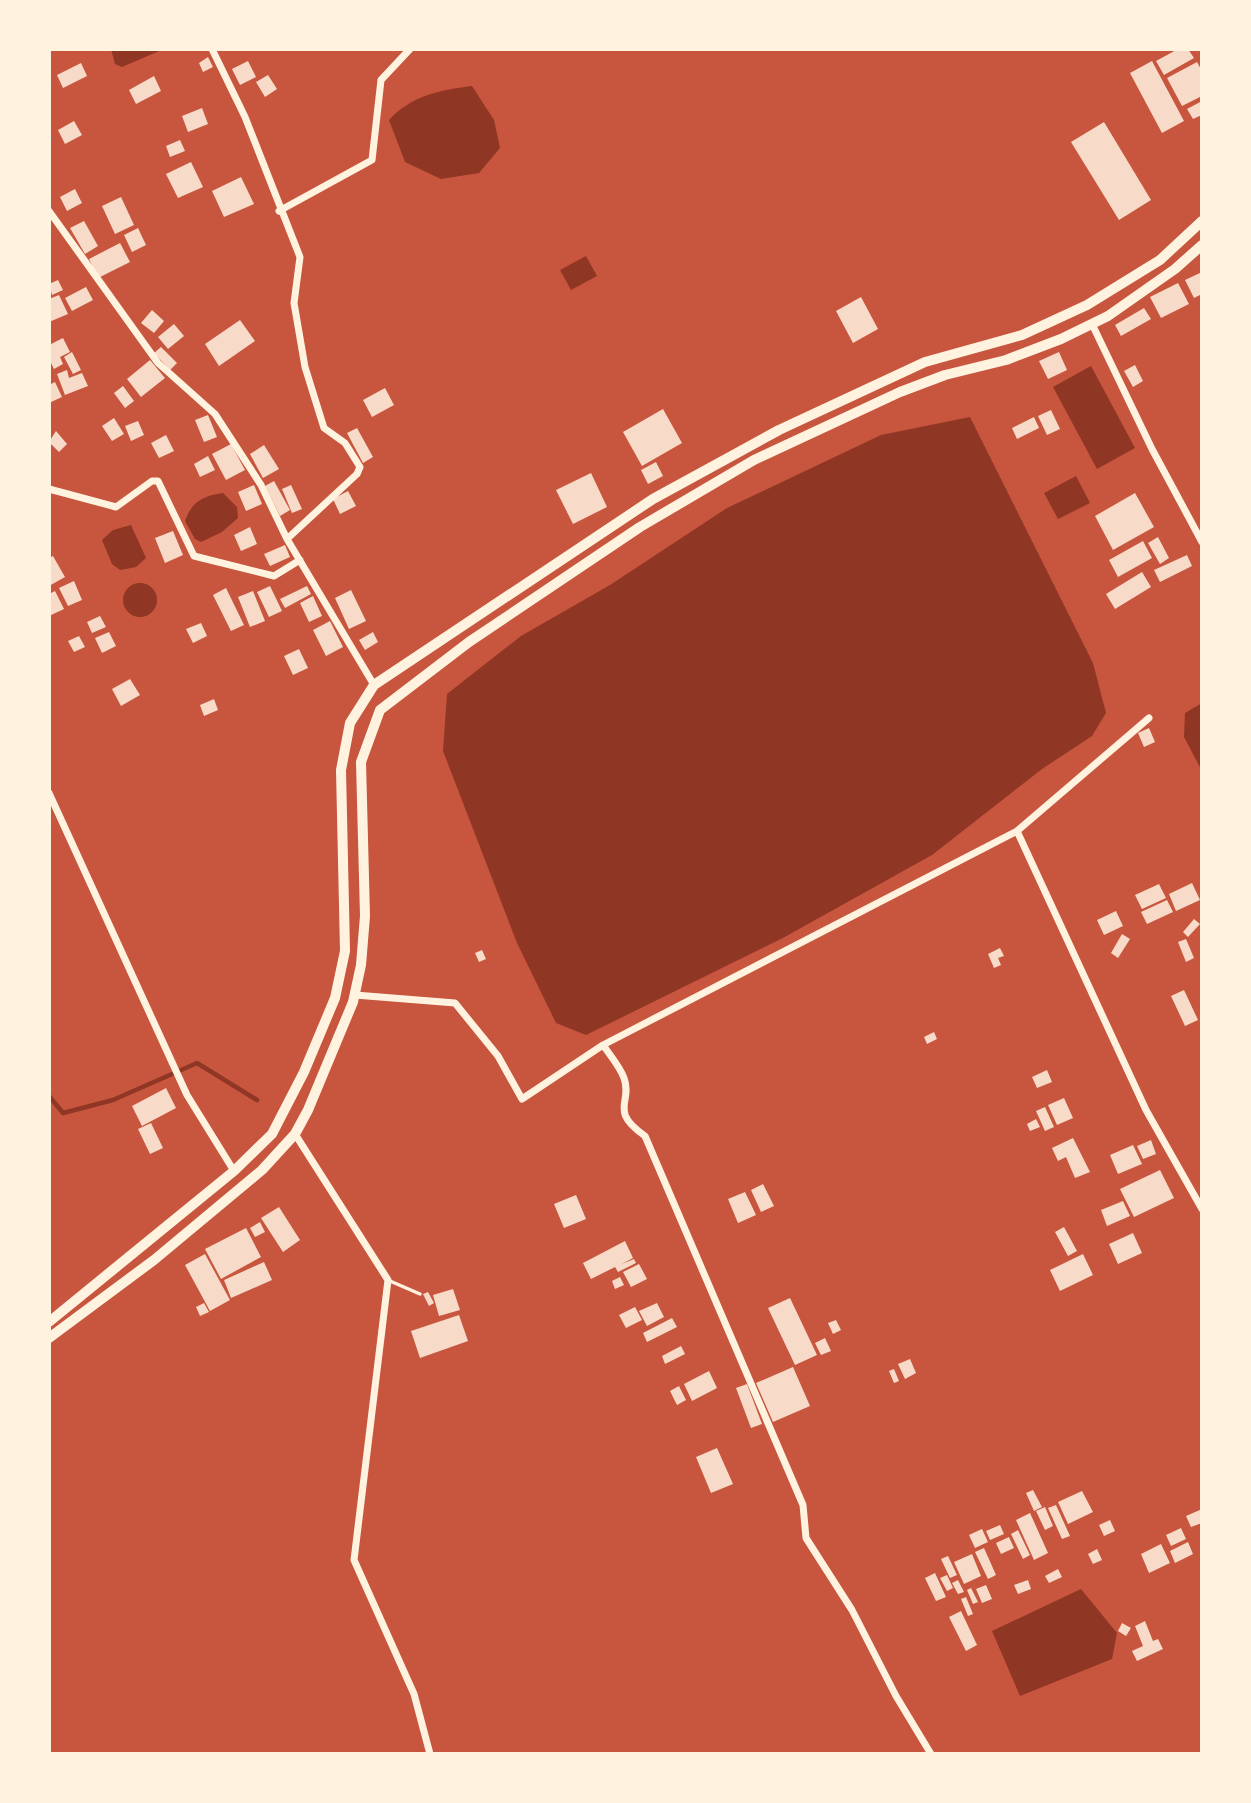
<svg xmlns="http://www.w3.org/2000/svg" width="1251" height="1803" font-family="'Archivo Narrow',sans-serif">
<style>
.water{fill:#8f3625}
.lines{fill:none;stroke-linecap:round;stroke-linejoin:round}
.stream{stroke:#8f3625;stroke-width:4.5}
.building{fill:#f7dbc8}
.service{stroke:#fff3e0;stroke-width:3.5}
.minor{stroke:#fff3e0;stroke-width:7}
.trunk{stroke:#fff3e0;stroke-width:10}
</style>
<rect width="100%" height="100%" fill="#c8553d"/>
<path class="water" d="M111,49h53l-42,18 -7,-3z
M472,86l22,34 6,28 -21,25 -38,6 -36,-17 -16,-42c22,-24 50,-30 83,-34z
M586,256l11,20 -26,14 -11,-20z
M1091,366l44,82 -38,21 -44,-82z
M970,417l123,246 13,50 -14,23 -50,33 -110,86 -151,84 -195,96 -30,-12 -39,-80 -74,-192 4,-57 74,-58 89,-51 117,-77 154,-73z
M1076,476l14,27 -32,16 -14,-26z
M223,493l14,14 1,11 -16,14 -21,10 -6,-3 -10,-18c7,-20 18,-25 38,-28z
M131,525l15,33 -10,9 -16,3 -8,-6 -10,-24 11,-10z
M123 600a17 17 0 1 1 34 0a17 17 0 1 1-34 0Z
M1202,703v68l-18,-34 1,-24z
M1081,1589l36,44 -5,26 -92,37 -28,-65z"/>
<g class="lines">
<path class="stream" d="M49,1096l14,17 50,-13 84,-37 60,37"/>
</g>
<path class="building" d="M1178,49h10l6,9 -30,17 -8,-14z
M208,57l5,10 -10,5 -4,-9z
M248,61l8,16 -16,8 -8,-16z
M1152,61l32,60 -22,12 -32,-60z
M1197,62l5,9v25l-20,10 -15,-28z
M81,63l6,13 -24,12 -6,-13z
M268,75l9,14 -12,8 -9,-15z
M154,76l7,15 -25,13 -7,-14z
M1202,101v14l-9,4 -6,-10z
M202,108l6,16 -20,8 -6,-16z
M74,121l8,14 -17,9 -7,-14z
M1104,122l47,78 -32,20 -48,-78z
M180,140l5,11 -15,6 -4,-11z
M191,162l12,25 -25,11 -12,-24z
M241,177l13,27 -30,13 -12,-26z
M75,189l7,14 -15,8 -7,-14z
M121,197l13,28 -19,9 -13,-28z
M84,221l14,25 -13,8 -15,-26z
M138,228l8,17 -14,7 -8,-17z
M120,243l10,19 -32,16 -9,-19z
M1202,272v22l-8,4 -9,-18z
M58,280l5,10 -11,5 -3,-11z
M1178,283l11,21 -28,14 -11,-21z
M86,287l7,13 -21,11 -7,-13z
M59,295l9,19 -19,8v-23z
M861,297l17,32 -25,14 -17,-32z
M1144,308l7,11 -30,17 -6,-11z
M152,310l12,11 -10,12 -13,-10z
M240,320l15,21 -36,25 -14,-22z
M174,324l10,12 -16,13 -10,-12z
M63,338l7,14 -10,5 3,7 -9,5 -5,-10v-14z
M161,347l16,16 -7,7 -16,-17z
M72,352l9,18 -8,4 -9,-17z
M1059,352l8,18 -19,9 -9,-18z
M150,360l15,18 -24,19 -14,-18z
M1135,365l8,16 -10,6 -9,-16z
M67,370l2,8 13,-5 6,13 -23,9 -8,-21z
M55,382l7,15 -13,6v-18z
M123,386l11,15 -9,7 -11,-15z
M385,388l9,17 -22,12 -9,-17z
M663,409l19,34 -40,23 -19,-34z
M1051,410l9,19 -13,6 -9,-19z
M208,415l9,22 -13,5 -9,-22z
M1034,417l5,11 -22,11 -5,-11z
M114,418l10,16 -12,7 -10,-15z
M138,421l6,14 -13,6 -6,-15z
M357,428l16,29 -10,6 -16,-30z
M56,431l11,13 -8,8 -10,-10z
M166,435l8,16 -15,7 -8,-15z
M231,444l14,26 -19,10 -14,-26z
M264,445l15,24 -16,9 -13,-24z
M208,456l7,14 -15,7 -6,-13z
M656,462l7,14 -15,8 -7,-14z
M591,473l16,34 -34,17 -17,-34z
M274,481l16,29 -10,6 -15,-30z
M254,485l8,19 -16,7 -8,-19z
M291,485l11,24 -10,4 -10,-24z
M348,491l8,15 -16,8 -7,-15z
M1135,493l19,34 -41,23 -18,-34z
M250,527l7,17 -16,7 -7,-16z
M173,531l10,24 -18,8 -10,-25z
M1158,537l11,21 -9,6 -12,-21z
M1143,541l9,17 -34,19 -9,-17z
M285,545l5,12 -20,9 -6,-12z
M1187,555l5,11 -32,16 -6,-12z
M53,556l12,21 -16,9v-28z
M1142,572l9,15 -36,22 -9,-15z
M74,581l8,19 -14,6 -9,-18z
M270,586l12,25 -13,6 -12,-25z
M307,586l4,8 -26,14 -5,-9z
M226,588l18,37 -13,6 -18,-36z
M351,590l15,31 -17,8 -14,-31z
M55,591l9,18 -15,7v-22z
M253,591l12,30 -15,6 -12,-30z
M313,596l9,20 -13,6 -9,-19z
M100,616l6,11 -14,6 -5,-11z
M330,621l13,26 -17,9 -13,-26z
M201,623l6,13 -14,7 -7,-14z
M109,632l7,14 -14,7 -7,-15z
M373,632l5,10 -13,8 -6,-10z
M79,636l6,11 -11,5 -6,-11z
M299,649l9,19 -15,7 -9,-19z
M130,679l10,16 -19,11 -9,-17z
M214,699l4,11 -14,6 -4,-11z
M1149,728l6,14 -11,5 -6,-14z
M1192,883l8,17 -24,11 -7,-17z
M1159,884l7,14 -24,11 -7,-14z
M1167,900l6,12 -26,12 -6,-12z
M1116,911l7,15 -19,9 -7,-15z
M1194,919l6,5 -12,13 -5,-5z
M1122,934l8,5 -12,19 -7,-5z
M1186,939l8,19 -8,4 -8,-20z
M1000,948l4,8 -6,2 3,7 -7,3 -6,-14z
M482,950l4,9 -7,3 -4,-9z
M1184,990l14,30 -13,6 -14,-30z
M934,1032l3,7 -10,5 -3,-7z
M1047,1070l5,12 -15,6 -5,-11z
M166,1088l10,20 -34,18 -10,-20z
M1064,1098l9,20 -16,7 -9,-20z
M1045,1107l9,20 -9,4 -9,-20z
M1036,1119l4,8 -10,4 -3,-7z
M151,1123l12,25 -13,6 -12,-25z
M1073,1138l17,34 -15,6 -9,-21 -8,4 -6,-13z
M1151,1140l5,14 -13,5 -6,-13z
M1133,1145l9,19 -24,10 -8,-19z
M1160,1170l14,28 -40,19 -14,-28z
M763,1184l11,22 -13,6 -10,-22z
M745,1192l11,23 -18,8 -10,-24z
M576,1195l10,24 -22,9 -10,-24z
M1123,1201l7,15 -23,10 -6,-16z
M279,1207l21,33 -17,12 -22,-34z
M260,1222l5,10 -10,5 -5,-9z
M1064,1227l13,24 -9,5 -13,-24z
M246,1228l15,29 -40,22 -16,-30z
M1133,1233l9,20 -24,11 -9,-20z
M625,1241l8,17 -11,6 12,-5 2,4 -18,9 -3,-5 -24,12 -8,-16z
M205,1254l25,46 -20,11 -25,-46z
M1083,1254l10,21 -33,16 -10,-21z
M264,1262l8,18 -41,18 -7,-18z
M639,1264l8,15 -16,8 -8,-15z
M620,1277l4,8 -9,4 -3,-8z
M453,1289l7,21 -21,6 -6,-21z
M428,1292l6,11 -5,3 -6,-12z
M790,1298l27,57 -22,10 -27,-57z
M204,1303l5,9 -9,4 -4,-9z
M657,1303l7,14 -17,9 -8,-15z
M635,1307l7,13 -16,8 -7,-13z
M459,1315l9,26 -48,17 -9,-27z
M672,1318l5,9 -30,15 -4,-9z
M836,1320l5,10 -8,4 -5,-11z
M825,1338l6,13 -10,4 -6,-12z
M681,1346l4,8 -20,10 -3,-8z
M910,1359l6,14 -11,6 -7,-15z
M793,1367l17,39 -37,16 -17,-39z
M894,1369l5,12 -5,2 -5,-12z
M709,1371l8,17 -25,13 -8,-17z
M747,1384l15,40 -11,4 -15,-40z
M679,1386l7,14 -9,5 -7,-14z
M717,1448l16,36 -22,9 -15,-36z
M1033,1490l9,17 -8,4 -8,-18z
M1082,1491l11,21 -25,12 -10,-22z
M1056,1505l14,31 -8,3 -14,-31z
M1045,1507l8,19 -8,4 -9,-19z
M1202,1509v14l-11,4 -5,-11z
M1030,1513l18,40 -14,7 -18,-40z
M1110,1520l5,11 -11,5 -5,-11z
M1000,1525l4,9 -14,6 -4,-9z
M1181,1528l5,11 -15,7 -5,-11z
M982,1529l6,13 -13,6 -6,-13z
M1018,1530l12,25 -7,4 -12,-25z
M1009,1537l5,11 -13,6 -5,-11z
M1188,1542l5,12 -18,9 -5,-12z
M1161,1544l9,19 -21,10 -8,-19z
M984,1548l12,27 -8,4 -13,-27z
M1097,1549l5,11 -9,4 -5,-10z
M972,1554l9,22 -17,8 -10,-22z
M948,1556l9,19 -7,3 -9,-19z
M1058,1569l4,8 -13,6 -4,-7z
M935,1573l11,24 -10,4 -11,-23z
M947,1575l6,13 -6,3 -7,-13z
M958,1580l6,12 -6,2 -6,-11z
M1028,1580l3,9 -13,5 -4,-9z
M986,1585l6,14 -10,4 -6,-14z
M971,1588l7,14 -5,2 -6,-14z
M966,1597l7,17 -5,2 -7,-17z
M961,1611l16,34 -11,6 -17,-34z
M1145,1621l8,20 5,-2 5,10 -26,12 -5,-10 11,-5 -8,-20z
M1122,1623l9,5 -5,8 -8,-5z"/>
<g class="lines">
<path class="service" d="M390,1281l30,13"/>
<path class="minor" d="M212,49l33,68 55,140 -6,46 11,64 19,61 21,15 15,24 -3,7 -70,65 87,146
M49,211l109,152 57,51 46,71 26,54
M279,211l93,-51 9,-80 29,-31
M1092,324l60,125 50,93
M49,489l67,18 36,-26h6l36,75 80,20 26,-16
M49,793l138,302 47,76
M1017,831l129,279 56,99
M355,995l100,8 43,53 24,43 81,-54c7,10 17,22 21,33 9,25 -16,32 21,58l158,369 3,33 46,72 44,86 35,58
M603,1045l414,-214 132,-113
M295,1134l93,146 -34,280 60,134 16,60"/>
<path class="trunk" d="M49,1322l185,-151 38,-37 32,-62 31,-74 10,-47 -4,-181 9,-47 24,-38 279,-186 126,-69 146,-68 97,-27 65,-30 73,-45 42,-39
M49,1338l105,-78 108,-90 33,-36 13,-24 45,-108 8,-37 4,-49 -4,-154 19,-52 89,-68 171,-115 114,-67 146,-68 45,-17 61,-15 55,-21 47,-23 67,-47 27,-24"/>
</g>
<rect width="1251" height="1803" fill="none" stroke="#fff3e0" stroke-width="102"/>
</svg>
